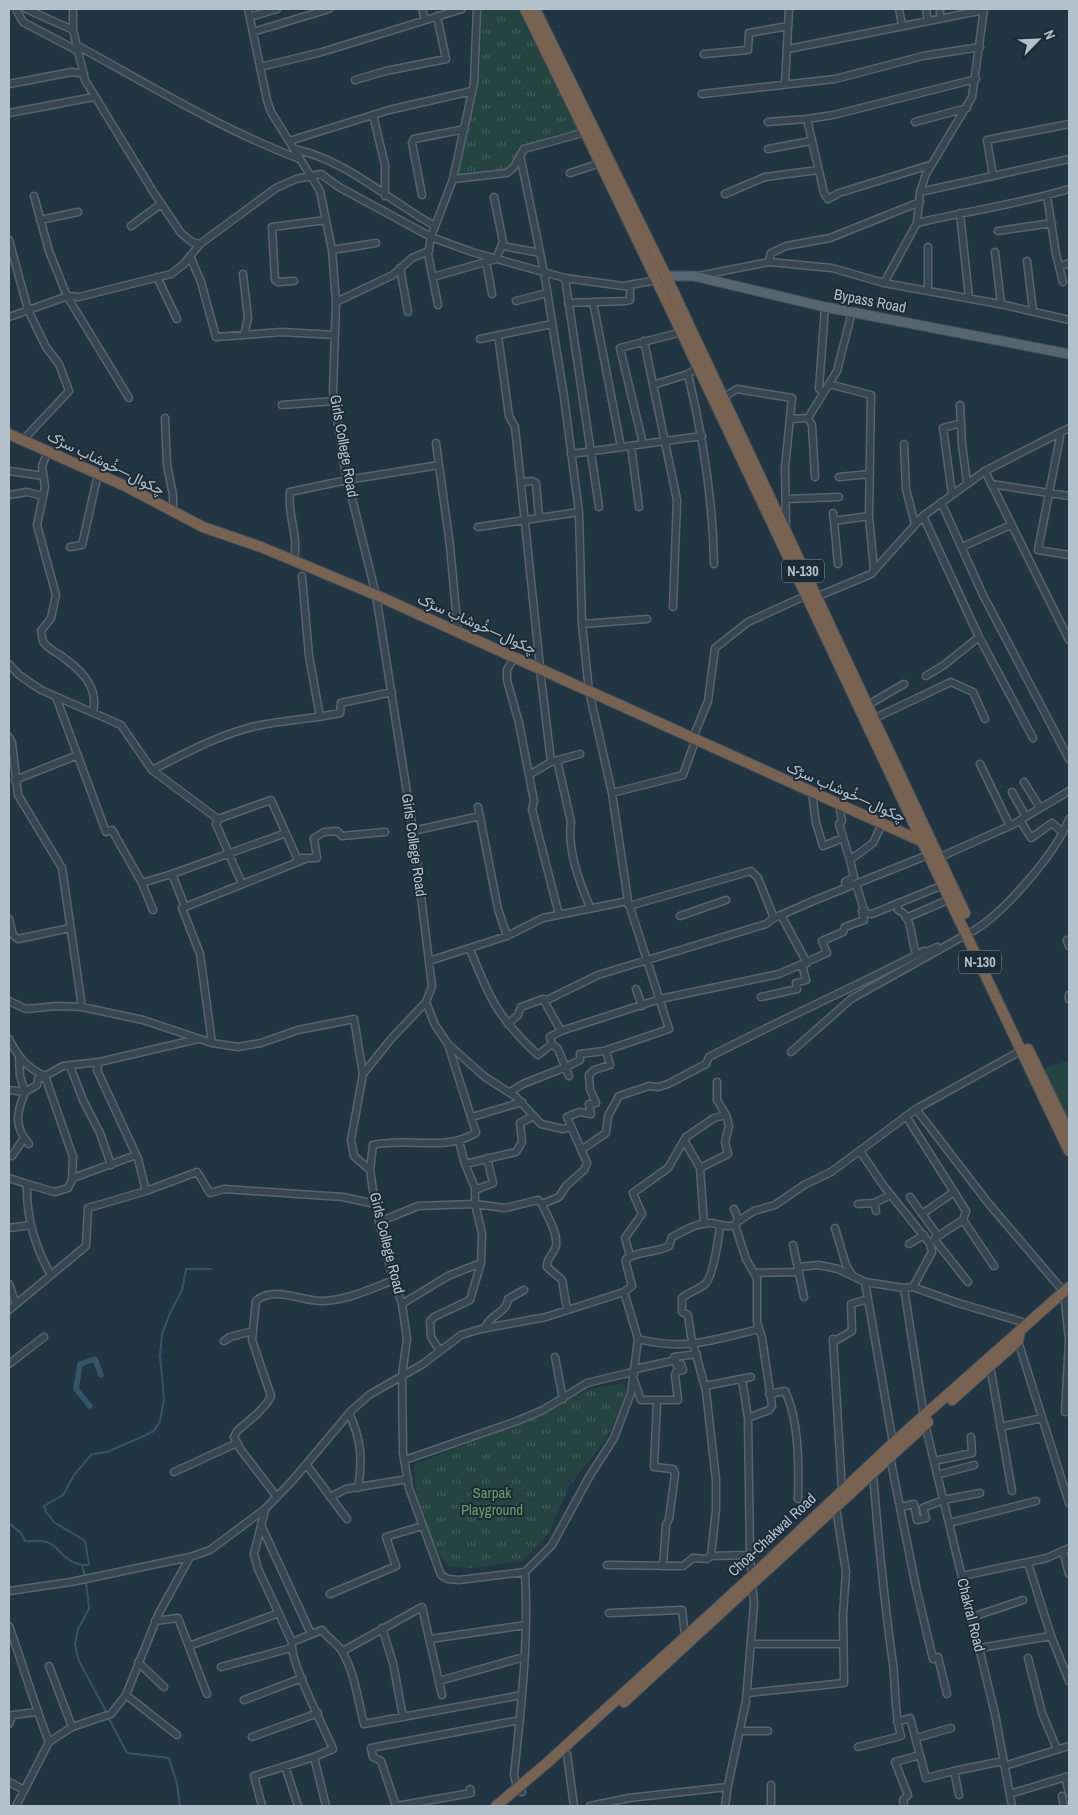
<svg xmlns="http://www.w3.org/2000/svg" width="1078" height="1815" font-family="'Archivo Narrow',Vazirmatn,sans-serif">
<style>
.grass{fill:url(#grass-tufts)}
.pitch{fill:#254341}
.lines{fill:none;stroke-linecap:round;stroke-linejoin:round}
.stream{stroke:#34546a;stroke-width:2}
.canal{stroke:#34546a;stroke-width:5.5}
.minor-casing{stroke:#55646f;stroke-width:9}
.major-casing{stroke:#43525d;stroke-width:11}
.highway-casing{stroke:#42515c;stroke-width:12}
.minor{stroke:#374651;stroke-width:6}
.major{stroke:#556671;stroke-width:9}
.highway{stroke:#786353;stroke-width:10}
.labels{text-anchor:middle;stroke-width:4;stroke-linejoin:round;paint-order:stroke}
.shield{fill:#1c2b36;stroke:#86949f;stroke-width:1}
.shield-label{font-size:14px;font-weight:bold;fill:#b3c1cc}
.street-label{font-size:15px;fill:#b3c1cc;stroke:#1c2b36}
.park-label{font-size:15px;fill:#689f6b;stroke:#1c2b36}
</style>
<defs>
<pattern id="grass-tufts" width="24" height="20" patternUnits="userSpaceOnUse" patternTransform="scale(1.25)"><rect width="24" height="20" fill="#254341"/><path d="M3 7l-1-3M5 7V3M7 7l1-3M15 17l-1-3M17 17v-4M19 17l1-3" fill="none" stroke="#425c5b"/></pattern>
</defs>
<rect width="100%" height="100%" fill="#223542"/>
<path class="grass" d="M477,9h48l61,123 -65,21 -14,20 -54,6 19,-88z
M622,1383l4,4 -5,24 -18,32 -34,44 -20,46 -26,28 -52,7 -23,-1c-17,-20 -37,-77 -33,-103l93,-36 80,-38z"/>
<path class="pitch" d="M1069,1061v60l-26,-53z"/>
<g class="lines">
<path class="stream" d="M9,1523l12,10 4,8c8,1 17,-2 24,2 13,6 13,18 33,22
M85,1576l-3,-11h7l-4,-24 -31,-19 -8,-10 -2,-6 19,-11 11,-20 18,-21 15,-2 30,-13 17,-8 6,-10 4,-22 -4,-43 2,-22 8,-21 12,-23 4,-21h25
M86,1581l3,28 -11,20 -3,16 4,16 28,52
M108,1717l19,36 42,5 8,26 3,22"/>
<path class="canal" d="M90,1406l-14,-17 4,-25 15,-5 6,16"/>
<defs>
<path id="minor" d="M16,9l7,13 55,29
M26,9l47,21
M73,9v21l12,50 69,113 27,40 11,9 8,2
M248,9l19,91 4,12 49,79 12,59 4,52 -3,89 12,79 31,125 37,236 19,155 -6,16 -35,37 -28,35 -12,66 3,16 16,14 5,34 16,67 11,33 5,35 -5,36 1,78 6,35 32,87 7,4 11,1 66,-8
M422,9l3,11
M899,9l3,16
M926,9l2,12
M940,9v9
M250,17l27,-8
M253,32l76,-23
M76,45c74,40 146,85 224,114
M788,49l196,-39
M704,54l44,-4 1,-17 39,-7
M260,67l62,-15 140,-43
M355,80l31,-9 60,-12 -9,-43
M9,84l63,-12 12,2
M785,84l4,-75
M702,94l133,-15 88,-23 57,-9
M9,113l85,-16
M373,115l12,50v31
M768,122l39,-3
M915,122l52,-14
M289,141l100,-31 83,-19
M294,149c53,11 95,52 141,77
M768,149l43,-8
M520,155l24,117 20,125 15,115 3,112 7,67 23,102 71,-18 12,-34
M930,165l-91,28 -11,6 -4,-6 -17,-74 26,-4 143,-36
M570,173l31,-10
M993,176l-6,-36 82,-16
M453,179l54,-6 7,-6 10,-18 62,-17
M920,192l149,-33
M725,194l40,-17 53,-7
M422,195l-10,-52 2,-4 51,-10
M34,196l15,55 18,45 62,102
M1047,196l9,58 7,28
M960,213l9,85
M40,220l38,-8
M917,223c51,-12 102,-19 152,-34
M131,226l30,-22
M998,231l54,-8
M9,240l19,70 18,37 13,17 10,27 -46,49
M503,246l37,7
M928,247v44
M332,250l44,-7
M995,252l6,52
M190,256l11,26 15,55 66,-5 53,3
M486,261l6,33
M1027,261l6,50
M769,262l2,-9 15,-7 44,-8 90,-36
M1059,267l10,-4
M400,268l8,44
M243,274l5,44 -4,17
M698,276l71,-14 63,6 52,15 121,22 64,15
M157,277l20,42
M433,277l63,-18 7,-17 -9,-45
M565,278l34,229
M294,281l-16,1 -3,-2 -3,-53 54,-7
M884,283l33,-60 3,-31 6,-18 46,-77 12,-88
M516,301l31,-8
M336,302l57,-27 19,-17 17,-7
M593,302l28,145
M568,303l58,-2 4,-1v-15
M438,305l-10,-51 3,-17 22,-58 21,-96 3,-74
M9,317l59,-21 11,1 92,-23 13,-10 16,-20 76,-56 20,-9 25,-5 18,13 92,50 41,15 93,26 58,8 35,-6
M498,335l11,81 6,11 25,240
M480,339l72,-15
M644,341l33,159 -4,107
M699,367l-11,7c15,63 25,125 26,190
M829,384l42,11 -2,121 5,54
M653,385l35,-11
M824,392l-5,-3 6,-82
M722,398l15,-9 55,9 -7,70 1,59
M282,405l53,-4
M960,405l2,39 5,39
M165,418l2,47 6,30v17
M808,418l4,7 3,52
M790,419l18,-1 29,-47 15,-59
M1061,432l-23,118 31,5
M436,443l14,103 8,87
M643,444l-23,-96 62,-16
M904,444l2,45 9,35
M631,446l8,61
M48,451l-6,15 3,21 -8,38 19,70 -5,23 -10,13c1,4 1,9 3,12 4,5 11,9 16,12 20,14 39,31 33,57
M571,454l131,-18
M9,471l34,5
M985,471l84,169
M839,477l31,-3
M522,482l10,-1 4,2 3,35
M991,484l78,12
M952,494l-9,-66 18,-5
M9,495l18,-3 16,4
M786,499l53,-2
M941,502l42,93 86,164
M833,513l1,8
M923,516l56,121 54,101
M478,527l101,-15
M70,547l12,-2 16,-71
M962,547l49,-22
M294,561c5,-28 -7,-45 -4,-69l57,-12 92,-15
M838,564l-4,-43 35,-5
M302,576l7,80 11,61
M816,597l55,-23 52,-58 62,-45 84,-43
M582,624l65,-5
M514,657l-7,13v10l12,43 15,78 -2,8 27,106
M9,664l10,11 22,15 80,35 31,45 66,49
M540,669l11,93
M926,676l18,-11 35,-28
M56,697l50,135 6,-2 30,53
M866,706l38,-22
M873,719l78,-37 22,10 12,27
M9,737l3,6 6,52 44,73 20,139 61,13 69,23 26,4 23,-4 37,-13 56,-11 9,55
M692,740l16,-39 7,-53 33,-26 57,-26
M557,760l14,62c-4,27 8,60 19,85
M980,764l30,62
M152,770c34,-17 66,-35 104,-44 28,-6 56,-7 84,-13l1,-10 51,-11
M529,775l22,-13 29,-8
M15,780l63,-25
M1024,782l16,26
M1012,792l14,25
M812,793l4,30 7,23 20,-8
M839,805l3,16 -3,3 11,36
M478,807l20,102 9,27
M218,819l53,-19 26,58h20l-3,-20 10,-6 13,-1 5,5 43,-4
M218,819l-2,5 26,60
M1020,820l11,18 21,-15 11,10
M413,831l67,-15
M286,833l-114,41 13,33 123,-49
M938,858l74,-33 57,-34
M856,884l9,29 7,1 71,-29
M846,888l-1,-6 9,-5 -4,-17 23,-17 9,-19
M898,903v7c16,6 12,32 19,45
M629,906l122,-35 7,7 16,40
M185,907l-3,1 18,46 12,89
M153,910l-11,-27 30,-9
M781,915l26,48
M680,916l46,-16
M906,918l44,-19
M9,919l4,16 5,4 52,-11
M973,931c31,-18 83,-78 96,-112
M1069,940h-2l2,6
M470,949c19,49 29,70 68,106l14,-11
M429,961l78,-25 36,-18 85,-17
M636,989l6,17
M1069,995v4
M761,997l36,-8 -1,-6 10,-3 -4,-15
M9,1001l17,8 31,-3 25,1
M508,1024l10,-9 3,-8 22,-8
M561,1031l99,-32 119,-25 48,-21 -5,-12 21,-9 2,-5 19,-7 -2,-9 2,-2
M9,1039c9,18 18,29 36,37
M449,1045l36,32 31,20 25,27 22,5 8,-2
M791,1052l60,-53 116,-65
M70,1066l13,34 17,33 11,32
M569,1076l-11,-27 -6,-5 -2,-7 11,-6 -18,-32 4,1 51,-25 168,-51 8,-6 39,-17 115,-46
M9,1090l16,2 -5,-16 -1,-18
M510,1092l13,-8 43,-17 14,-7v-6l24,-3 65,-22 -41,-128 -16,-108
M916,1109l73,95 75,88 5,48
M906,1116l60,95 -3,9 31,46
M472,1117l50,-15
M684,1140l16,28 4,56
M29,1144c-16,-18 -12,-32 -4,-52l12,-7 1,-6 7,-3
M581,1150l25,-17 2,-17 11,-20 30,-10 9,1 10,-3 38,-20 3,-7c71,-37 144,-69 215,-106l3,1 10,-5 2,3
M860,1151l23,34 47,59 2,8 -19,35
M12,1156l12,-18
M465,1164l51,-12 6,-10 -2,-19 14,-7
M700,1168l28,-14 -3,-12 4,-16 -3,-11 -9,-15v-18
M370,1170l3,-25c37,-8 70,7 103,-12l-28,-89 -13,-19 -9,-23
M9,1178l18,6
M73,1178l63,-23
M475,1190l18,-7 -6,-25
M146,1191l-8,-32 -41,-89 2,-8 99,-23
M910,1197l28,39 25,-16
M542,1204c5,12 16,28 14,42 -2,8 -10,12 -9,21l15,13 5,29
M858,1204l16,-1
M734,1209l4,10 -3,6 11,34 11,19v44l5,16 10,68 -3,4 -21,8
M876,1211l-2,-8 17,-8
M922,1214l32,-22
M379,1222l39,-16 57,-2 30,4 33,-8 4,4 17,-7 7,-11 18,-16 3,-7 -20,-46 12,-5 12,2 -2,-10 7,-1 -6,-14 -1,-14 5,-5 16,-5 -4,-14
M737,1222l17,-11 21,-6 29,-20 27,-13 85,-63 108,-60
M9,1228l22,-3
M835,1228l11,37 6,10
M938,1236l-4,3 34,43
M909,1244l15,-9
M793,1245l11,52
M630,1256l-5,-18 17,-24 -9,-21 35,-25 18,-31 28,-19 12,-3
M798,1267l21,-2 19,4 27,13 39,6 9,-1 45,16 71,21
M754,1273l45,-1
M51,1275c-16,-28 -25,-58 -24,-91l28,8 13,-4 4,-8 1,-23 -28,-81 18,-10 36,-4
M865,1282l28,161
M9,1284l7,20
M904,1288l20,129
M624,1292l8,-6 -6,-23v-4c14,-9 30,-6 43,-13l3,-9c12,-6 26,-15 39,-14 9,1 16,5 24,2
M402,1304l46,-28 33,-13
M9,1310l77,-64 2,-38 58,-17 51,-19 13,21 14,-4 119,8 32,7
M485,1328c4,-13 22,-15 23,-29l16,-9
M638,1339c47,12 76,1 121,-10
M833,1339l9,151
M224,1341l6,-4 23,-6
M1018,1341l51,162
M833,1342l19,-11 -1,-27 17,-5
M440,1351l-9,-14 -1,-16 4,-4 36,-17 11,-37 1,-30 -7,-29v-16l-10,-24 -6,-23
M555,1357l8,42
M674,1357l23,-3
M9,1364l35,-27
M990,1366l22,125
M634,1380l7,20h37l-3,-25 1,-3 7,-2 -2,-6 -4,2 -1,-6 -41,9
M705,1386l46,-9
M769,1394l16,-3c14,29 14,75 13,108
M657,1402l-3,65 19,2 2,5 -6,45 -3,6 -3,41
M1065,1412l4,-71
M349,1413c12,26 14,47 9,75
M925,1424l70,290 17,92
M1000,1427l42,-9
M890,1457l26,130 17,72 5,-2 9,37
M405,1460l112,-39 26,-11 44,-27 41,-10 6,1
M934,1461l38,-8 -1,-16
M306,1464l41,55
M174,1472l63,-29
M937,1475l37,-10
M277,1497l-36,-47 -7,-13 3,-6 20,-17 10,-11 4,-7 -19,-56 4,-39c17,-15 43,-1 64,0 26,0 50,-12 74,-21
M330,1497l16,-8 62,-10
M901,1507l13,-3 3,16 9,-2 -3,-10 20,-8 37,-7
M265,1510l-11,44 4,15 34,73 30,-12c6,9 17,14 21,23 12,21 15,48 21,71l158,-29
M949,1523l87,-22
M261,1525l50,109
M1063,1551l6,23
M711,1556l5,-47v-29l-10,-89 -15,-55 -3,-21 -6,-3v-14c7,-6 16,-8 23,-14 8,-6 14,-48 15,-59
M1028,1563l23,73 18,45
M607,1565l76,1 10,-8 14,1 4,-3 39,-1
M962,1576l85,-18 22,-10
M9,1591l62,-9 119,-25 20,-7 55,-41 28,-29 58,-69 18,-16 54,-31 38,-29 20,-6 65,-12 78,-25 14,47 -7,54 -17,45 -25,39 -37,68 -27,27c4,68 -4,136 -11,203l2,8 6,9
M330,1594l66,-28 -10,-29 36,-11
M609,1613l73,-3 3,26
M972,1617l51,-17
M155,1621l23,-3 29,76
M9,1626c14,39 25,78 40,116
M382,1628l11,35 10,54
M430,1639l96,-14
M292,1642c-3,19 32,85 41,107l-19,8 12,49
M752,1644h91
M189,1646l90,-33
M980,1648l71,-12
M343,1651l79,-44 20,88
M1028,1658l14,55 15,36
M138,1662l26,25
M49,1666l23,61
M221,1667l70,-19
M439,1681l85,-24
M748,1693l96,-10 -1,-68 3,-43 -10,-64
M126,1695l51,40
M244,1700l58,-22
M897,1722l13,-4 16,60 28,-7
M9,1724l3,-9 25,-3
M740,1731h28
M252,1737l66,-24
M916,1738l35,-10
M858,1747l43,-11c-7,-23 -5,-48 -8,-72 -9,-64 -15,-127 -20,-191
M567,1754l7,52
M285,1766l13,40
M1004,1766l65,-20
M1065,1777l4,16
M9,1782l15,8
M771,1785v21
M1010,1794l59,-18
M959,1795l-5,-24 49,-10
M1062,1796l2,10
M16,1806l33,-64 23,-15 39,-13 15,-19 33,-82 31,-56
M262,1806l-8,-30 60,-19
M396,1806l-15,-45 -8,-4 -2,-9 149,-28
M397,1806l74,-13 -1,-4
M590,1806l39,-8 98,-11
M725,1806l3,-21 18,-84 8,-97 -4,-49 -2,-137 -6,-39
M904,1806l-1,-6 5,-5 -13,-33 25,-7"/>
<path id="major" d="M666,276h28l131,31 244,47"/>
<path id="highway" d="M525,9c186,378 362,762 544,1142
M535,9l131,267 299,637
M9,434l116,52 78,41 58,20 115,48 547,247
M1028,1049l41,84
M952,1400l66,-59 2,-10
M624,1702l304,-280
M496,1806l51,-43 205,-187 141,-133 176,-156"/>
</defs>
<use href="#minor" class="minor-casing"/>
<use href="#major" class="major-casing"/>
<use href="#highway" class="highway-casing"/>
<use href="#minor" class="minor"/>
<use href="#major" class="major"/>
<use href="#highway" class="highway"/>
</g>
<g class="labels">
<g class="shield">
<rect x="782" y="559.5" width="42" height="23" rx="4"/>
<rect x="959" y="950.5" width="42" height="23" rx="4"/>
</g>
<g class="shield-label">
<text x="803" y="576">N-130</text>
<text x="980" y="967">N-130</text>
</g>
<g class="street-label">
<text transform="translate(870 301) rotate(11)" y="5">Bypass Road</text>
<text transform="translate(344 446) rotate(80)" y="5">Girls College Road</text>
<text transform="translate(106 463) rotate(26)" y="5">چکوال—خُوشاب سڑک</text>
<text transform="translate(477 624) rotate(24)" y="5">چکوال—خُوشاب سڑک</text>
<text transform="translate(846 792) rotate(24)" y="5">چکوال—خُوشاب سڑک</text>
<text transform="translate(414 845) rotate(82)" y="5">Girls College Road</text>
<text transform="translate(387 1243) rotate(76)" y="5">Girls College Road</text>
<text transform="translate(772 1535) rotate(-43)" y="5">Choa-Chakwal Road</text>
<text transform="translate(971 1615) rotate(76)" y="5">Chakral Road</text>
</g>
<g class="park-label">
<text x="492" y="1498">Sarpak<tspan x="492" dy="17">Playground</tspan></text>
</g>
</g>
<rect width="1078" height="1815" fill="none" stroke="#b3c1cc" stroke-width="20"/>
<g transform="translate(1038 40) rotate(66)" stroke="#1c2b36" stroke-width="4" paint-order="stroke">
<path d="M0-4L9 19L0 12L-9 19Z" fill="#b3c1cc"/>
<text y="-8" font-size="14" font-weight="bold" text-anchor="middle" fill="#b3c1cc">N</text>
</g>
</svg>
